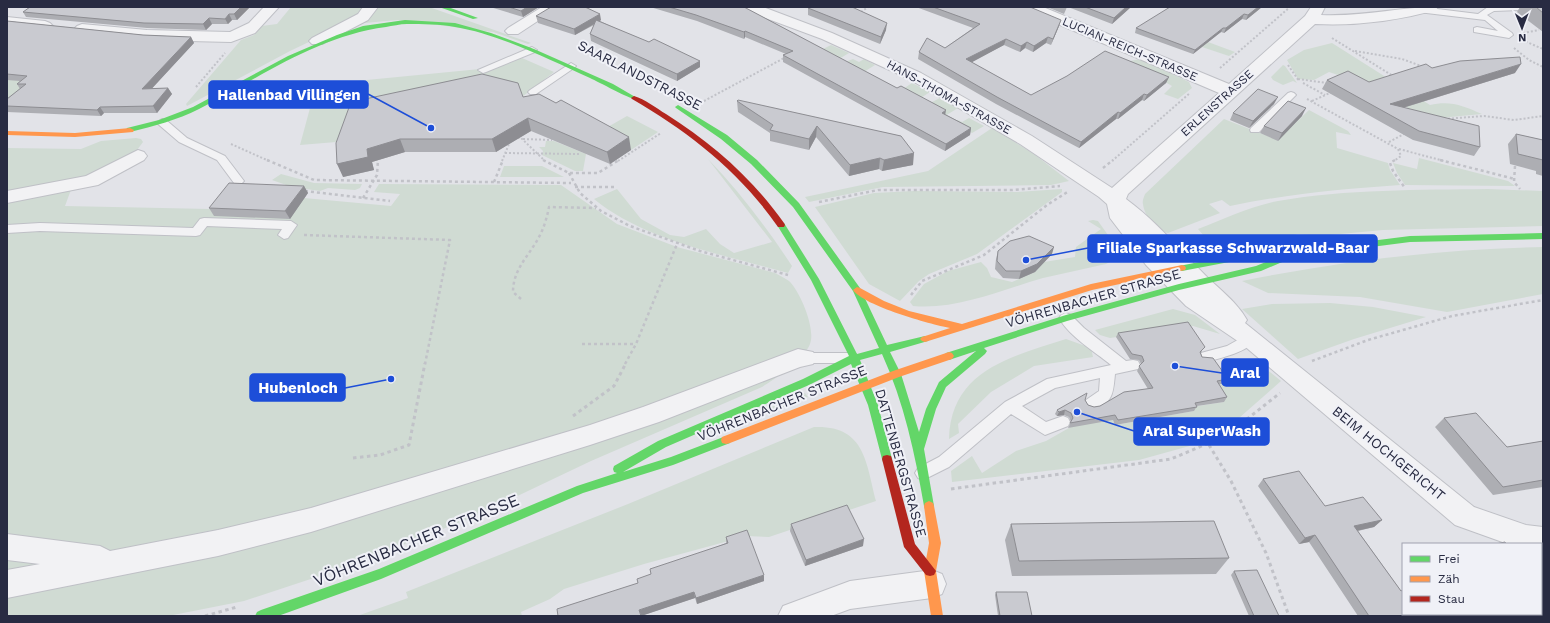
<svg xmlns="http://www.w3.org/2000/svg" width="1550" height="623" font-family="'Work Sans',sans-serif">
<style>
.green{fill:#d0dbd3}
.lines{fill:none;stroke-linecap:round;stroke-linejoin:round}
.lane-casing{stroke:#bfc0c6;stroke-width:2}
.street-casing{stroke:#bfc0c6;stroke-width:2}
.path-far2{stroke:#c1c2c8;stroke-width:2;stroke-dasharray:2 2;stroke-linecap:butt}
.path-far1{stroke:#c1c2c8;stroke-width:2.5;stroke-dasharray:3 3;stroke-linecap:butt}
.path{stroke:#c1c2c8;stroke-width:3;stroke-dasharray:3.5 3.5;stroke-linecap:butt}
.lane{fill:#f2f2f4;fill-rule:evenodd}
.street{fill:#f2f2f4;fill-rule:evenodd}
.fast{fill:#63d668;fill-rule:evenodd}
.slow{fill:#ff974d;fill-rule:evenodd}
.jam{fill:#b3261e;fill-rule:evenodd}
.wall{fill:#adaeb3}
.shaded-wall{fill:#8d8d92}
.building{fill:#c9cad0;stroke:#8d8d92}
.labels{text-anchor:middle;stroke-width:4;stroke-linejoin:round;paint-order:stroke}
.far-street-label{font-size:12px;fill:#282b42;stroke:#f0f1f7}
.street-label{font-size:14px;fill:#282b42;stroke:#f0f1f7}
.near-street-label{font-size:17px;fill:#282b42;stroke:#f0f1f7}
.leader{fill:none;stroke:#1d4ed8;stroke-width:1.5}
.callout-dot{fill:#1d4ed8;stroke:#f0f1f7;stroke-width:1.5}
.callout{fill:#1d4ed8;stroke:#1d4ed8;stroke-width:1.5}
.callout-label{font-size:15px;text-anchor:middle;font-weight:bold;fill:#fff}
</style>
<rect width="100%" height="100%" fill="#e2e3e8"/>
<path class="green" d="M291,7h73l-11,14 -63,30 -103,55 -1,-2 55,-64 13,-5 8,-9 15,-2z
M376,7h53l102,36 -3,1 -35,-12 -95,-12 -34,3z
M1208,42l27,10 -6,4 -27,-9z
M1332,43l98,62c20,-5 34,1 52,9l-53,5 -73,-38 -27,-9 -15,8 -16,-1 -11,-19 17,-10z
M831,45l18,8 -15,9 -15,-11z
M522,58l32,14 -32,25 -174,44 -48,4 13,-48 33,-15 134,-13 2,5z
M853,59l6,3 5,-3 11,6 -16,10 -14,-13z
M1126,59l4,2 10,-2 49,23 3,6 -14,11 -14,-5 8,-8z
M1283,65l2,1 12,17 -4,-2 -10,4 -10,-5 -2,-3z
M7,73l30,3 -30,26z
M912,83l18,9 -14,9 -13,-12z
M940,98l18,10 -13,8 -17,-12z
M1309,110l39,21 3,4 -15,-3 1,16 51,15 2,7 10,15c-57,4 -113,9 -170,21l-8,-6 -13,4 11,9 -52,20c-11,-3 -24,-17 -25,-29 -1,-3 1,-7 2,-10l79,-75 54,21z
M627,116l31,16 -27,18 -32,-18z
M969,118l15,8 -12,7 -17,-12 3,-1 4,2z
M992,128l42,26 35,27 -18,4 -168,2 -74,15 -4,-5 123,-26z
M136,138l5,1 2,3 -9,12 -62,33 -7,19 145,3 10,-11h84l87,8 9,-12 -26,-2 5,-8 182,1 56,39 60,23 98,26c5,3 10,5 14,8 11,10 27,48 21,63 -5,14 -35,35 -48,43l-171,74 -118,56 -129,51 -100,33 -76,15h-161v-468l74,1 20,-8z
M546,141h8l32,13 -3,17h-8l-33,-16 1,-4 -4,-4h6z
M1419,158l89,23 7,5 -110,-1 -8,-12 -4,-10 24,6z
M708,159c32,33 59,69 84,107l-4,7c-63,-18 -143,-32 -194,-74l23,-10 24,30 29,16 14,2 22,-8 14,15 14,9 38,-11z
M504,166h38l22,11h-64z
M281,174l33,9 48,1 -2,4 -5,2 -27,-2 -8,3 -28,-4 -20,-7z
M1062,189v3l-85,62 -48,20 -10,7 -19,20 -31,-17 -54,-77 59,-14 40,-2 103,1z
M1488,189l55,2v35l-160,4 -64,6 -21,-2 -25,6 -36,2 1,4 -22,4 -18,-21c26,-10 53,-23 80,-28 68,-12 142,-11 210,-12z
M1093,220l5,1 20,28 1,4 -4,6 -9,5c-21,5 -42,9 -63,14 -42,12 -86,32 -130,28l-3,-4 14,-18 24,-13 33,-9 6,6 4,9 21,5 23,-10 9,-10 31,-5 1,-10 25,-18 -13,-8z
M1543,247v47l-96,18 -87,-15 -92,-4 -26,-12c100,-20 200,-32 301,-34z
M1330,303l43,4 53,10 -72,22 -56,20 -56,-50 30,-5z
M1173,309l22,6 25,19 -27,-8 -83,12 -10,-3 -5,-5z
M1066,339l25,9 2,9 -59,9 -43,26 -33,32 1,9 -10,6c2,-69 62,-82 117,-100z
M1260,364l21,17 -42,37 -35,24 -65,18 -187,22 -1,-11 21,-15 10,17 34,-22 30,-10 37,-21h30l2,5 79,-14 -2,-4 32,-5 -10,-17z
M805,393l3,4 -80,32 -2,-3z
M814,427c51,-2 52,35 62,74l-107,36 -22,-1 -103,28 -80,25 -14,10 -29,13 1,4h-165l51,-18 -2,-6 222,-88z"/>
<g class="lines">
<defs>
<path id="lane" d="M1421,7l57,7 10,-7h55v2l-49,2 -7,4 25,18 1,2 -4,3 -35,-6v-4l3,-1 21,4 -13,-11 -67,-8 -1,-2z
M532,47l5,3 -2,2 -49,20 -3,1 -5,-3z
M571,63l5,3 -2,2 -38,26h-6l-2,-2 2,-2z
M1291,92l3,1 2,2 -37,37h-8l-1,-2 1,-2 37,-35z
M162,119l4,1 21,18 38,18 19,25 -2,2h-8l-17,-23 -38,-18 -21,-18 -1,-2z
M204,218l87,3 6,4 -9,13 -4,1 -6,-4 4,-6 -75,-3 -7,9 -4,1 -156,-5 -33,2v-8l33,-2 153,5 7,-9z
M1066,313l5,2 13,13 42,33 7,-1 5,1 2,4 -2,4 -23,5c-2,21 -2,29 -24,36l-5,-2 -2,-4 2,-4 13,-9 1,-13 -45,10 -33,18 24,16 17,-6 5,2 2,4 -2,4 -23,9 -34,-21 -62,53 -26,13 -5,-2 -3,-5 3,-5 21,-11 66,-55 42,-23 64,-14c-17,-14 -41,-28 -52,-47l2,-3z
M1250,333l5,1 2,4c-8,14 -36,20 -51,24l-5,-1 -2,-4 2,-4 26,-7z
M805,353h46l5,1 2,4 -2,4 -5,1h-46l-5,-1 -2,-4 2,-4z"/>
<path id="street" d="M264,7h15l-24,26 -24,9 -84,-2 -65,-6 -5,-2 -3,-3 3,-3 5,-2 65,6 83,2 19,-9z
M363,7h15l-10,13 -46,24h-10l-3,-3 3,-3 46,-24z
M542,7h17l-41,27h-10l-3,-3 3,-3z
M742,7h21l69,26 89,40 111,63 80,52 107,-95 -194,-83 -2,-3h20l186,77 76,-68 6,-9h14l-4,8c40,2 78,-8 117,-8l-2,3c-40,11 -80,16 -121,14l-187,170 -2,5c30,22 53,50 79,76 15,15 32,27 42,45l-2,3 229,184 52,18 17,2v26l-2,-1v-8h-33l-53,-19 -213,-181 -56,-38 -40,-41 -36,-47 -3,-14 -8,-7 -79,-53 -111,-65 -87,-40 -78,-29z
M7,17l38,4 5,2 3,3 -3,3 -5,2 -38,-6z
M138,150l6,2 3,4 -3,4 -46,25 -91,18v-12l79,-15z
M798,349l15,3 4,6 -4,6 -13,3 -141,55 -69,23 -279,87 -93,24 -211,42v-28l33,-6 -33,-4v-26l93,12 10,5 108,-21 93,-22 279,-83 53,-18z
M932,570l10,4 4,10 -4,10 -10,4 -82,11 -19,7h-53l5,-10 67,-25z"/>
</defs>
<use href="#lane" class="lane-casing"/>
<use href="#street" class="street-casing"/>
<path class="path-far2" d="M861,12l7,-5
M1523,33l16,-3
M1332,38l61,38
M1522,40l21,9
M1514,48l15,12 14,7
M1355,51l47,8 22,8
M1288,65l11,16
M1220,68l70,-61
M1298,79l29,4
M1303,83l22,12
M196,87l29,-34
M1307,99l91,50 3,7 -7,5
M704,101l82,-44
M1312,101l20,-9
M1444,119l40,-3 30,4 29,-4
M518,138l2,-1 25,24
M523,139l29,1
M1389,142l15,-8
M231,144l38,17
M1399,149l45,12
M505,153l74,1
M502,161l7,-17
M618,161l43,-28
M1112,161l78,-68"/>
<path class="path-far1" d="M267,160l47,20 257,3
M543,160l26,13h29l21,-13
M1395,160l-5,3 3,8 12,17
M1440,160l75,19
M1515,166l-1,16 6,7
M1103,168l10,-8
M569,173l11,20 21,18 29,15 70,25 88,24
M494,182l9,-22
M575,187h41
M305,191l85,10
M363,198l14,-23 1,-15
M819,202l59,-12h134l48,-4
M304,235l146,5 -25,124
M911,295l11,-14 62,-26 63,-50 22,-14
M521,299l-8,-7c0,-23 16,-36 26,-55 5,-9 8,-20 10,-30l47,1
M582,344h54
M1312,361l56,-21 84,-24 91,-16
M625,364l11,-20 41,-100"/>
<path class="path" d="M573,416l41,-30 12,-23
M1209,445l22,36 35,72 23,63
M353,458l27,-3 29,-10 16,-82
M951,489l220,-30 45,-19 26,-17 38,-30
M205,616l32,-9"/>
<use href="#lane" class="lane"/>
<use href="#street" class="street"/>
<path class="fast" d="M439,7h9l30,11 -5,1z
M405,20l50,3 36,10 43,16 79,35 24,14 -1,1c-5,1 -37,-17 -46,-21 -40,-18 -91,-44 -135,-51 -15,-3 -33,-3 -48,-3 -7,0 -15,2 -21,3 -69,9 -127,51 -187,82 -22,11 -45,17 -69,23l-4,-2 1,-2 32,-8 34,-13 95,-51 49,-21 26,-9z
M678,105l49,30 30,25 42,43 61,85 27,57 38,-9 3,1 2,2 -2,2 -38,11 11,22 18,58 7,-23 13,-27 37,-31 -27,9 -3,-1 -2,-3 2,-3 120,-38 113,-31 77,-18 20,-8 -31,1 -63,12 -3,-1 -1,-2 1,-2 66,-13 47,-2 118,-15 133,-3v6l-133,3 -116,15 -33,14 -82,19 -112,31 -83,27 3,3 -2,3 -39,33 -10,22 -12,40 10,57 -1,3 -4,2 -4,-2 -1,-3c-9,-52 -20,-104 -42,-152l-22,6 18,45 14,54 -1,3 -4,1 -4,-1 -1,-3 -14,-54 -17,-41 -42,21 -143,62 -43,25 48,-15 55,-21 4,1 1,3 -1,3 -57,22 -90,28 -202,86 -103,37h-23l2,-4 4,-2 118,-41 198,-83 40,-13 -3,-1 -1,-3 1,-3 44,-25 145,-62 46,-23 -38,-76 -34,-55 1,-2h6l35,56 38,75 22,-6 -26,-57 -60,-84 -42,-43 -30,-25 -45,-31 -1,-1z"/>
<path class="slow" d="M130,128l4,2 -1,2 -58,5 -68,-2v-4l68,2z
M1182,265l3,1 1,2 -1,2 -93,20 -167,52 -3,-1 -2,-2 2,-2 28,-9c-20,-4 -86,-22 -97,-38l4,-3 3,1 24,13 25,10 53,13 129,-40z
M949,352l3,1 2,3 -2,3 -53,18 -169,66 -4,1 -4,-1 -1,-3 1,-3 171,-66z
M929,501l4,2 1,3 7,37 -5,28 7,45h-12l-7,-45 5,-28 -5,-37 1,-3z"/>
<path class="jam" d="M634,96c11,3 22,12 32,18 46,29 86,64 118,109l1,2 -1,2h-6c-38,-55 -89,-95 -146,-128l-1,-1z
M887,455l4,1 1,3 23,85 21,27 -2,4 -4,1 -4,-1 -22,-28 -22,-88 1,-3z"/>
</g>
<path class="wall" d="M23,7h227l-13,13h-5l-4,4h-16l-6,6 -59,-2 -121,-11 -3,-5 6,-4z
M490,7h49l-16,10z
M650,7h94l227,121 -1,7 -25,16 -162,-89v-7l3,-1 -41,-17 -1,2 -47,-18z
M916,7h114l29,19 -8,19 -5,-2 -13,9 -8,-4 -5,4 -16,-7 -33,17 60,33 138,-18 -3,6 -22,18 -2,-1 -24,19h-2l-37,29 -83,-44 -78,-45 1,-7 26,-4 28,-20z
M1047,7h20l-3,7z
M1068,7h63l-19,17z
M1262,7l-16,13 -4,-1 -18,14 -3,-1 -28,22 -58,-21 1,-5z
M1520,7h23v25l-26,-20z
M808,8l78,22 -6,14 -72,-29z
M536,16l65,4 -1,1 100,46 -23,14 -86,-40 -1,-7 4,-9 -19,10 -37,-12z
M7,21l136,14 48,2 3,6 -42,45h16l4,6 -15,19h-53l-3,3 -94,-4v-13l13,-10 -3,-5 3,-3 -13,-1z
M1432,68l83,5 -112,35 77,39 -6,9 -61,-16 -91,-51 5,-9 42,2z
M523,97l108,53 -21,14 -79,-33 -35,21h-91l-33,10 2,8 -31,7 8,-75z
M737,101l164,35 12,29 -31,6 -3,-2 -30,7 -33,-39 -7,13 -39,-9v-8l-32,-21z
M1274,104l-25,24 -19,-8 3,-7z
M1302,116l-24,25 -18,-8 4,-7z
M1516,134l27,6v36l-7,-2v-3l-26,-7 -2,-20z
M304,186l4,7 -18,26 -76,-3 -5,-8z
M998,251l54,3 -17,18 -16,7 -16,-1 -8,-9 1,-10z
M1118,333l84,18 -1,2 1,4 26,22 -3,5h-6l8,13 -3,5 -27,4 -3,5 -79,14 -2,-5 -45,8 3,-6 -2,-5 -5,-2 -7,1 -2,-2 2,-4 28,-10 3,5 6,2 6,-1 48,-17 -11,-18 4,-7 -2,-4 -9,-1 -14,-22z
M1444,418l63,29 36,-6v46l-50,8 -58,-68z
M1263,479l62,27 57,14 -8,7 -16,4 43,60 34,23 -2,2h-75l-49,-74 -10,2 -41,-58z
M791,524l72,22 -58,20 -15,-35z
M1011,524l218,34 -13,16 -204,2 -7,-36z
M726,537l38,44 -67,23 -2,-6 -54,18 10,-42 75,-31z
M1234,571l45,45h-30l-18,-41z
M996,592l36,24h-34l-3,-21z
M1522,614h19l2,2h-19z"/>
<path class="shaded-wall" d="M241,7h9l-13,13 -3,-6z
M527,7h12l-16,10 -2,-6z
M1126,7h5l-19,17 2,-6z
M1258,7h4l-16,13 2,-5z
M229,14l3,6 -4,4 -3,-5z
M600,14l1,6 -26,15 -1,-6z
M1244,14l-2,5 -18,14 2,-5z
M209,18l3,6 -6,6 -3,-6z
M1061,20l-2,6 -8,19 2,-6z
M887,23l-1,7 -6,14 1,-7z
M1223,28l-2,4 -28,22 2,-4z
M745,31v6l-1,2v-7z
M191,37l3,6 -48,52 -4,-6z
M1048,37l-2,6 -13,9 1,-6z
M1006,39l-2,6 -39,21 1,-7z
M1027,42l-2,6 -5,4 1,-6z
M700,61v6l-23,14v-7z
M1521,64l-6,9 -129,40 4,-9z
M1169,77l-3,6 -22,18 3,-6z
M168,88l4,6 -15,19 -4,-7z
M1144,94l-2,6 -24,19 2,-6z
M1278,97l-4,7 -25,24 4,-7z
M100,107l4,6 -3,3 -4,-6z
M1306,108l-4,8 -24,25 4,-8z
M946,110l-1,6 -3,-3z
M1118,112l-2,7 -37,29 2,-6z
M528,118l3,13 -35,21 -4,-13z
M817,126l-1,11 -7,13v-11z
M971,128l-1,7 -25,16 1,-7z
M629,137l2,13 -21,14 -3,-12z
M400,139l5,13 -33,10 2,8 -31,7 -6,-13 30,-15z
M914,153l-1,12 -31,6 2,-11z
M880,158l-1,11 -30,7 1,-11z
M304,186l4,7 -18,26 -5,-8z
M1054,247l-2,7 -17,18 -16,7 2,-8z
M1065,410l-1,5 -7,1 2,-4z
M1382,520l-8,7 -27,6 7,-7z
M1315,535l-6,7 -10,2 6,-6z
M864,539l-1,7 -58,20 1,-6z
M764,575v6l-67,23 -1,-6z
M694,592l1,6 -54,18 -2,-6z"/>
<path class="building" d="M30,7h211l-7,7h-5l-4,5 -16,-1 -6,6 -59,-1 -121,-11z
M509,7h18l-6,4z
M551,7h34l15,7 -26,15 -38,-13z
M669,7h75l153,81 4,-2 45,24 -4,3 29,15 -25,16 -163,-89 10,-4 -48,-20 -1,1 -48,-17z
M809,7h43l35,16 -6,14 -73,-29z
M933,7h97l31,13 -8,19 -5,-2 -14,9 -7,-4 -6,4 -15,-7 -40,20 65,36 36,-19 38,-25 64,26 -22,18 -3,-1 -24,19 -2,-1 -37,30 -84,-45 -78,-45 8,-14 18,10 35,-24z
M1085,7h41l-12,11z
M1170,7h88l-10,8 -4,-1 -18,14h-3l-28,22 -59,-22z
M1536,7h7v6z
M596,20l53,22 5,-3 46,22 -23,13 -87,-40z
M7,21l136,14 48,2 -49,52 26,-1 -15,18 -53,1 -3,3 -90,-4v-7l19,-15h-9l10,-8 -20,-2z
M1520,57l1,7 -131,40 89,22 1,21 -61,-16 -92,-51 21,-9 21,11 57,-18 6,4 28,-7z
M482,74l36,9 5,14 16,-3 17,9 5,-3 68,37 -22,15 -79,-34 -36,21h-92l-33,10 1,8 -31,7 -1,-21 15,-41z
M1258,89l20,8 -25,24 -20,-8z
M738,100l163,36 13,17 -30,7 -4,-2 -30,7 -33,-39 -8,13 -39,-9 3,-5 -36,-24z
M1288,101l18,7 -24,25 -18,-7z
M1516,134l27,6v20l-25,-6z
M229,183l75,3 -19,25 -76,-3z
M1029,236l25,11 -17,17 -16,7h-15l-9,-10 1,-10 12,-10z
M1188,322l17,25 -5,5 2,5 11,1 15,21 -11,2 10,16 -32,6 2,4 -79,13 -3,-5 -45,8 3,-5 -2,-5 -6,-3 -6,2 -2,-2 30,-17 -2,7 3,5 6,2 6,-1 24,-14 29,-4 -14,-22 5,-5 -2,-5 -10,-2 -14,-21z
M1476,413l31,34 36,-6v39l-40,7 -59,-69z
M1299,471l26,35 38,-9 19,23 -28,6 47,65 2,-1v24h31l-11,2h-54l-54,-81 -10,3 -42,-59z
M847,505l17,34 -58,21 -15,-36z
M1214,521l15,37 -210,3 -8,-37z
M747,530l17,45 -68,23 -2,-6 -55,18 2,6h-83l-1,-7 81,-26 -1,-4 14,-5 -1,-5 78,-26 -2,-6z
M1505,542l1,2h-10z
M1257,570l22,46h-25l-20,-45z
M1541,584l2,2v30h-5l-2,-2h5z
M996,592h31l5,24h-32z"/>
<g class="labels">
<g class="far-street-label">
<text transform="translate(1130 49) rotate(23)" y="4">LUCIAN-REICH-STRASSE</text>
<text transform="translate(949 97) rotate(29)" y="4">HANS-THOMA-STRASSE</text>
<text transform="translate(1217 103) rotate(-42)" y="4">ERLENSTRASSE</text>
</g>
<g class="street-label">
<text transform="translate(640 75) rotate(27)" y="5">SAARLANDSTRASSE</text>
<text transform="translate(1093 298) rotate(-16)" y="5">VÖHRENBACHER STRASSE</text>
<text transform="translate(782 403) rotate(-22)" y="5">VÖHRENBACHER STRASSE</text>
<text transform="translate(1389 453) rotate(39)" y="5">BEIM HOCHGERICHT</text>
<text transform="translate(901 463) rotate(74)" y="5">DATTENBERGSTRASSE</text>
</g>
<g class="near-street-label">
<text transform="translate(416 540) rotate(-22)" y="6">VÖHRENBACHER STRASSE</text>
</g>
</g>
<path class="leader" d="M431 128L368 94M1026 260L1088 248M1175 366L1222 373M391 379L345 388M1077 412L1134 431"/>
<g class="callout-dot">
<circle cx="431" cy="128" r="4"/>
<circle cx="1026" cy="260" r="4"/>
<circle cx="1175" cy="366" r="4"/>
<circle cx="391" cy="379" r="4"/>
<circle cx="1077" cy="412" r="4"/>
</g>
<g class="callout">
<rect x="209" y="81" width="159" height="27" rx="4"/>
<rect x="1088" y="235" width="289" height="27" rx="4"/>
<rect x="1222" y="359" width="46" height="27" rx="4"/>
<rect x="250" y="374" width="95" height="27" rx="4"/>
<rect x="1134" y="418" width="135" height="27" rx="4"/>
</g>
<g class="callout-label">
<text x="289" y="100">Hallenbad Villingen</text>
<text x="1233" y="253">Filiale Sparkasse Schwarzwald-Baar</text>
<text x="1245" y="378">Aral</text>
<text x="298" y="393">Hubenloch</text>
<text x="1202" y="436">Aral SuperWash</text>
</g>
<rect width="1550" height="623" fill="none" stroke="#282b42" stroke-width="16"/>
<rect x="1402" y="543" width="140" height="72" fill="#f0f1f7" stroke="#a0a2af"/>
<rect x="1410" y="556" width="20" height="6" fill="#63d668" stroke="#a0a2af"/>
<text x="1438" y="563" font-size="12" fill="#282b42">Frei</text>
<rect x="1410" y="576" width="20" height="6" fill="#ff974d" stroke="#a0a2af"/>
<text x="1438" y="583" font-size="12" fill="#282b42">Zäh</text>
<rect x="1410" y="596" width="20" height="6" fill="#b3261e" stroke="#a0a2af"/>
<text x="1438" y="603" font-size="12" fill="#282b42">Stau</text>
<g transform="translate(1522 28) rotate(179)" stroke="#f0f1f7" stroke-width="3" paint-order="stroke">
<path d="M0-3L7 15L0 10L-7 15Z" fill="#282b42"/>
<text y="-6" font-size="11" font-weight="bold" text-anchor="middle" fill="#282b42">N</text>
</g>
</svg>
